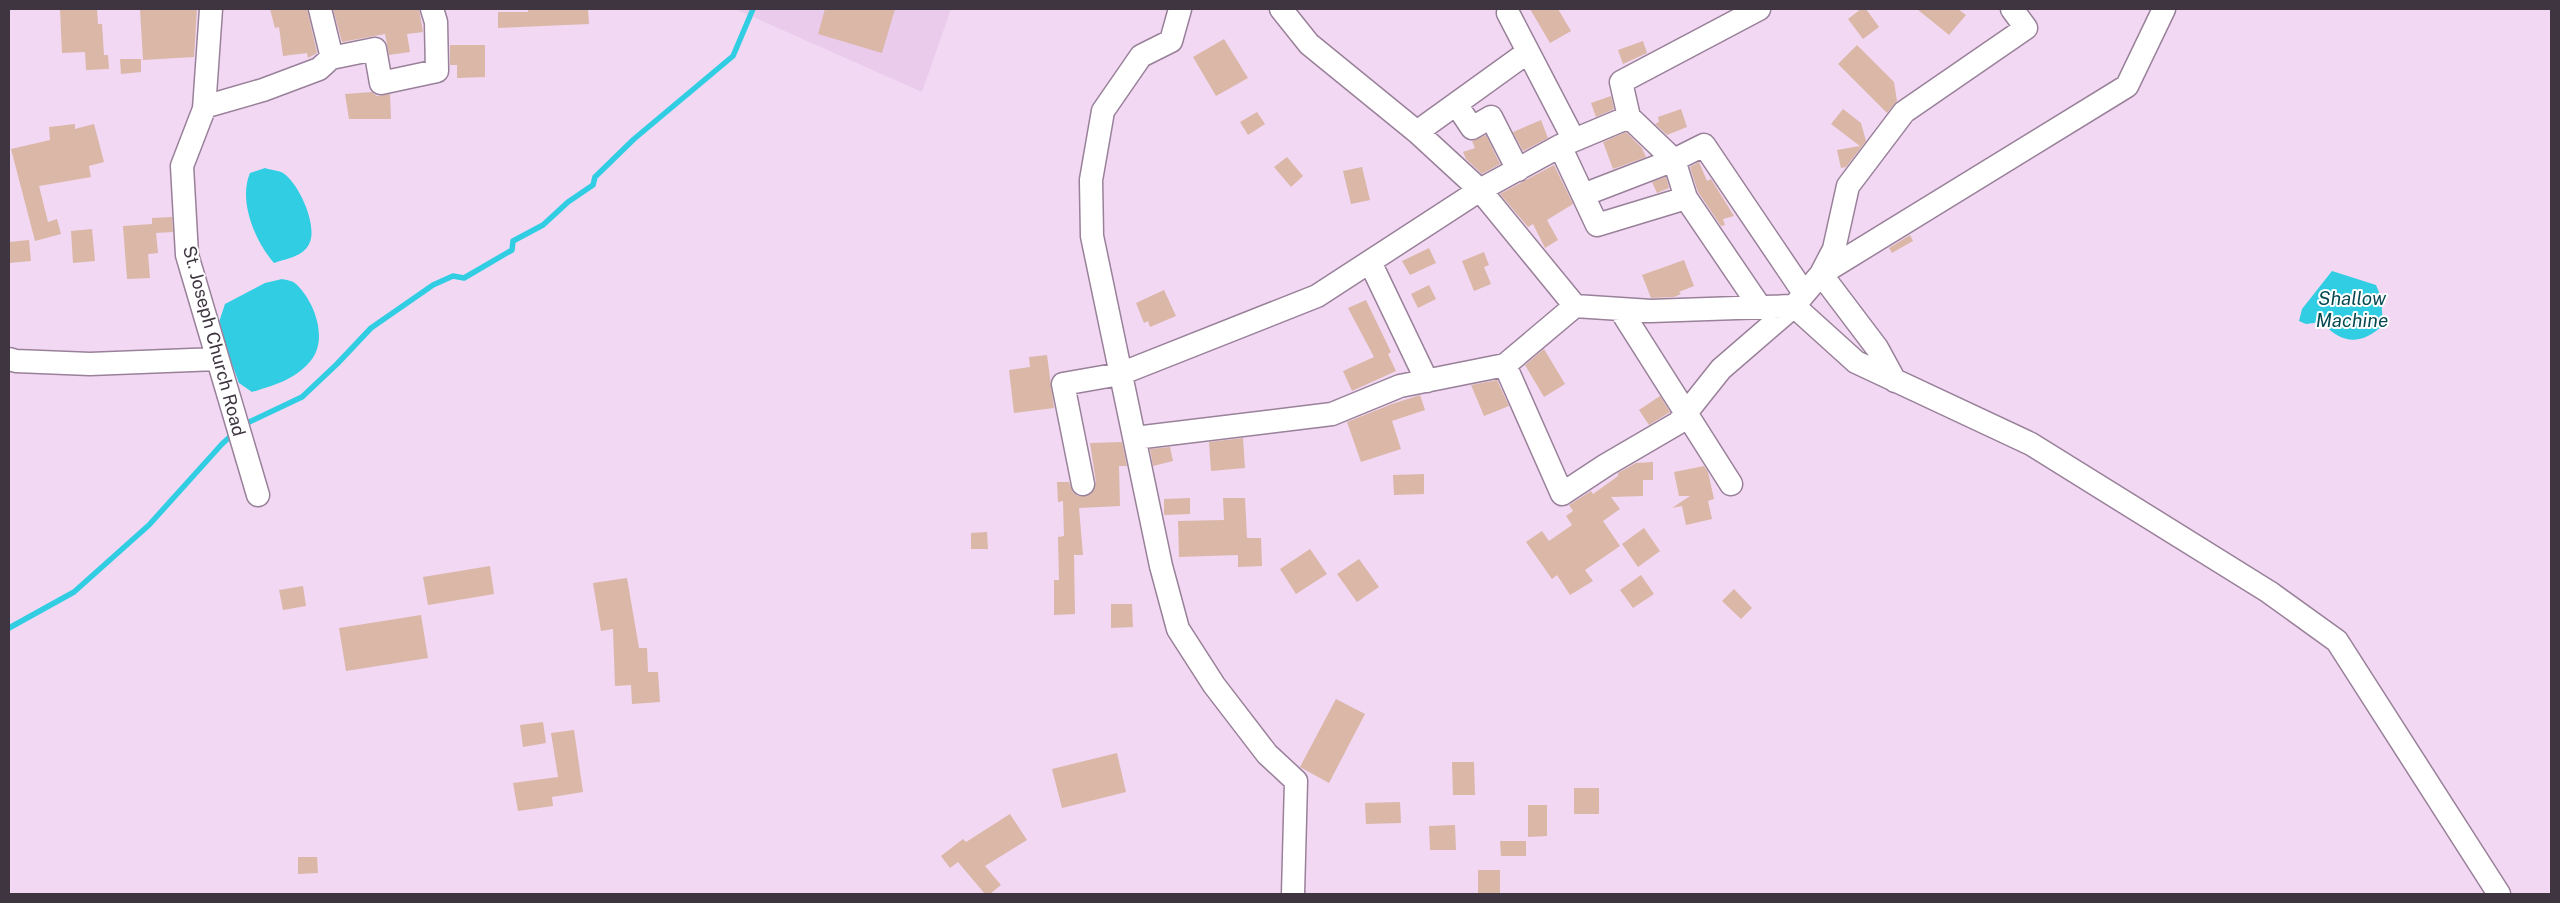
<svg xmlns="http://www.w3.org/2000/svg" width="2560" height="903" font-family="'Public Sans',sans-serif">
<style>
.built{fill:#eacbec}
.water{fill:#31cde2}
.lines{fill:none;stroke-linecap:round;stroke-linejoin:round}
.stream{stroke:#31cde2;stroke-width:5.5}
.building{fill:#dab7a7}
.street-casing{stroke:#99819a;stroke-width:25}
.street{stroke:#fff;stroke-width:22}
.labels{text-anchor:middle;stroke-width:4;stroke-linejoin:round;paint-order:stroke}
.street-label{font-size:18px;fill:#3f3540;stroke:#fff}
.water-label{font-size:19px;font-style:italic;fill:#064952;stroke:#fff}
</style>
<rect width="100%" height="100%" fill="#f2d8f3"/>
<path class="built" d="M735,9h216l-29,83z"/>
<path class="water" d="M265,168c5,2 13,2 18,5 16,10 37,56 25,73 -7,11 -23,13 -34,17 -19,-22 -36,-62 -24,-90z
M2332,271l44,14 5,12 2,28c-22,21 -42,19 -61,-3l-16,2 -7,-3 3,-12z
M282,279c5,1 11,2 14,5 18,17 32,53 16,75 -15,20 -37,26 -60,33l-13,-9 -14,-38 -6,-23 6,-18 40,-21z"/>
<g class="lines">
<path class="stream" d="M243,425l59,-28 35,-33 34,-36 62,-43 20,-9 11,2 48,-28 1,-9 30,-16 25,-23 25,-17 2,-8 39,-38 99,-83 20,-47
M9,628l65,-36 75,-67 73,-81 12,-11"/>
</g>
<path class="building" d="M60,9h37l1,15h4l2,31h4l1,14 -23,1 -1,-18 -23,1z
M140,9h57l-3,48 -51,3z
M270,9h37l10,44 -9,5 -1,-5 -24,3 -4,-29 -4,1z
M333,9h86l4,23 -16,2 3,18 -21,3 -4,-21 -43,8z
M528,9h60l1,15 -91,4v-16h30z
M825,9h70l-13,44 -64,-19z
M1530,9h28l13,22 -21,12z
M1861,9h5l13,18 -16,12 -15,-20z
M1917,9h41l8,6 -17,20z
M1224,39l24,39 -32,18 -23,-39z
M1643,41l4,12 -24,11 -5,-14z
M450,45h35v32l-28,1v-13h-7z
M1857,45l37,37 3,19 -10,12 -49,-49z
M120,59h21v13l-20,2z
M372,92l5,4 13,-2 1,25h-42l-4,-25z
M1611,96l3,13 -18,8 -5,-14z
M1681,109l6,18 -20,8 -12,-11 4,-2 -1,-5z
M1843,109l18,14 5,18 -20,26 -5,1 -4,-18 23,-4 -29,-22z
M1257,112l8,12 -17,11 -8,-13z
M1541,120l7,18 -25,13 -10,-19z
M75,124v5l19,-5 10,38 -15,4 2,11 -52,9 9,36 9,-3 4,15 -26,7 -24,-92 39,-9 -1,-13z
M1626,132l16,16 4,9 -33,12 -10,-27z
M1486,135l14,29 -18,10 -16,-15 -3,-7 12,-4 -3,-7z
M1287,157l16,19 -12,11 -17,-20z
M1699,162l8,19 4,-2 23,37 -11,3 2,6 -4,1 -23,-34 -8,-25z
M1554,165l19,39 -26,16 11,20 -13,8 -12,-24 -5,3 -28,-33z
M1362,167l8,33 -19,4 -8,-33z
M1666,177l3,11 -12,5 -5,-11z
M172,217l1,15 -17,1 2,20 -10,1 2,24 -23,1 -4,-53 29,-2v-6z
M92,229l3,32 -22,2 -2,-32z
M1910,235l3,6 -21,12 -3,-5z
M29,240l2,21 -22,2v-21z
M1429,248l7,15 -26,12 -8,-14z
M1484,252l5,13 -5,2 7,17 -17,7 -12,-30z
M1684,260l10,26 -15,6 2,2 -7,3 -23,1 -9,-23z
M1429,285l7,14 -18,9 -7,-14z
M1164,290l12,26 -26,11 -2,-6 -4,2 -8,-20z
M1366,300l25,52 -3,2 8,17 -44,20 -9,-20 31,-14 -26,-49z
M1544,349l21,35 -21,13 -19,-32z
M1047,355l7,53 -40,5 -5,-43 21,-3 -1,-10z
M1497,380l12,26 -25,10 -13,-31z
M1420,395l5,15 -33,11 9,28 -40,13 -14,-40 45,-18z
M1660,396l10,16 -21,13 -10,-15z
M1243,438l2,30 -34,3 -2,-29z
M1122,442l5,24h-8l1,40 -41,2 4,47h-9l1,59 -21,1v-35h5l-1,-43 6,-1 -1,-35 -5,1 -1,-20h12l4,10 5,4 13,-2 5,-12 -6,-39z
M1170,447l3,14 -20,5 -3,-17z
M1653,462v18h-10v16l-32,1 9,12 -17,12 17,25 -35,24 8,11 -23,14 -13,-20 -5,4 -26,-37 16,-11 7,10 23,-16 -6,-9 7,-5 -4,-6 22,-14 2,3 25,-18v-3l18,-10z
M1704,466l4,6 6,27 -6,2 4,18 -26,6 -4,-19 -10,2 18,-12h-11l-5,-24z
M1424,474v20l-30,1 -1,-20z
M1190,498v16l-26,1v-16z
M1223,498h22l2,40h14l1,28 -24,1v-12l-59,2 -1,-36 46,-1z
M1644,528l16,23 -22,16 -16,-23z
M987,532l1,17h-17v-16z
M1310,549l17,25 -31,20 -16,-25z
M1359,559l20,28 -22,15 -20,-28z
M490,566l4,28 -66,11 -5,-28z
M1641,575l13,19 -21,14 -13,-18z
M627,578l12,70h8l1,24h10l2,30 -28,2 -1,-19 -16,1 -2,-57 -12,2 -8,-48z
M303,586l3,20 -23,4 -4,-20z
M1734,589l18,19 -11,11 -19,-18z
M1111,604h21l1,23 -22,1z
M421,615l7,43 -82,13 -7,-43z
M1336,699l29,15 -36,69 -29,-16z
M543,722l3,21 -23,4 -3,-22z
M574,730l9,62 -31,5 1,9 -35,5 -5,-28 45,-6 -7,-44z
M1117,753l9,39 -64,16 -10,-39z
M1452,762h22l1,33h-22z
M1574,788h25v26h-25z
M1400,802l1,21 -35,1 -1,-21z
M1528,805h19v31l-19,1z
M1010,814l17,26 -42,26 16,19 -11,9h-5l-27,-32 -8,6 -9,-12 22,-17 3,3z
M1455,825l1,25h-26l-1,-24z
M1500,841h26v15h-25z
M298,857h19l1,16 -20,1z
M1478,870h22v24h-22z"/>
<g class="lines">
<defs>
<path id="street" d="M211,9l-7,100 -22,57 5,89 71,240
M320,9l12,49
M1180,9l-9,32 -30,15 -38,55 -12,69 1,56 69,330 17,63 36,56 53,69 29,27 -3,113
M1281,9l28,35 108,88 63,58 95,116 76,5 143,-5 62,56 175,82 238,148 68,49 162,253
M2012,9l14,19 -122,84 -56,74 -14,63 -13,25 306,-188 37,-77
M1508,13l66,127
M1456,104l16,24 19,-11 27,53
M204,107l59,-17 56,-21 12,-11 44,-9 6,34 56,-12 -1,-49 -4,-13
M1629,117l45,43 30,-15 100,148
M1417,132l111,-80
M1560,146l37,79 89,-27 74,109
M1583,195l91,-35 12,38
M1370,262l57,119
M1575,306l-70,59 57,129 44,-29 72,-42 43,-54 73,-63 27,-32 56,74 18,33
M1620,309l111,175
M9,359l7,2 74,3 127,-5
M1135,438l197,-24 68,-28 105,-21
M1083,484l-20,-100 57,-10 197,-78 163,-106 80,-44 69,-29 -8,-35 138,-73"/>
</defs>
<use href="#street" class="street-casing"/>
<use href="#street" class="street"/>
</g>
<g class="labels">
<g class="street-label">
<text transform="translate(214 341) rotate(75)" y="6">St. Joseph Church Road</text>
</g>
<g class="water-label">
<text x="2352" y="305">Shallow<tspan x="2352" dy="22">Machine</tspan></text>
</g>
</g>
<rect width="2560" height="903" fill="none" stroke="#3f3540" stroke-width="20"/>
</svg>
